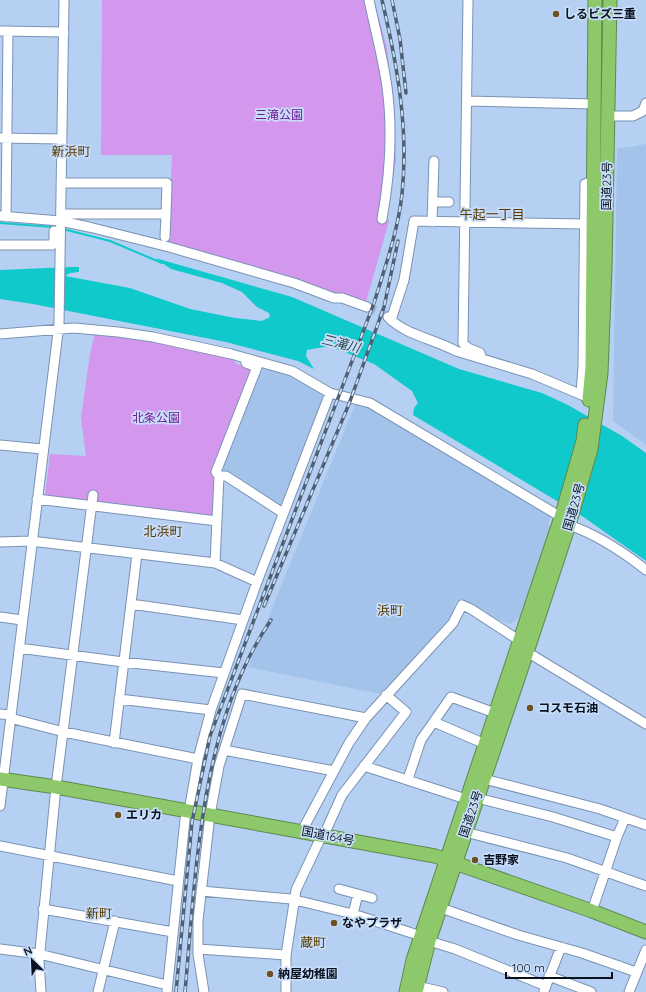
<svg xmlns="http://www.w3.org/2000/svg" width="646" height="992" font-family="Quicksand,'Noto Sans JP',sans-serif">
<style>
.built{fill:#a4c3ea}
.green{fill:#d398ed}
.water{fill:#0fc9ca}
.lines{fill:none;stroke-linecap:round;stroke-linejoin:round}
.stream{stroke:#0fc9ca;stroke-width:2}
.minor-tunnel{stroke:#9bb3d3;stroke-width:9;stroke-dasharray:9 4.5;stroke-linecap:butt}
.minor-casing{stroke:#7a93b3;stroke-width:11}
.highway-casing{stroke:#5e894f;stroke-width:15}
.minor{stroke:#fff;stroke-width:9}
.highway{stroke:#8dc96a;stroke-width:13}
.rail-casing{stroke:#4f6075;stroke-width:3.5}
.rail{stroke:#c7ddf9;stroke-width:2;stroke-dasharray:6;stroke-linecap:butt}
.poi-dot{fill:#6d5024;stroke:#c7ddf9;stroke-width:1.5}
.labels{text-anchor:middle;stroke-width:3.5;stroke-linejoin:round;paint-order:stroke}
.poi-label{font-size:12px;font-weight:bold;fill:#08111d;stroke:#c7ddf9;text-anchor:start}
.park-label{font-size:12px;fill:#731893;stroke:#c7ddf9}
.street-label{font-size:12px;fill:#08111d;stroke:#c7ddf9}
.neighbourhood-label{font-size:13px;fill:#593900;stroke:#c7ddf9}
.water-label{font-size:13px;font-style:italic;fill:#2a4a4a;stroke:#c7ddf9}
</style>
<rect width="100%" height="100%" fill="#b5d0f3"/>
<path class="built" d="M646,144v301l-33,-24 4,-272z
M273,369l20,5 33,19 -43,113 -3,3 -60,-39 40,-100z
M356,402l13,2 182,111 -3,10 3,1 -31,92 -3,-1 -1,3 -6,4 -23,-8 -21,-13 -10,-2 -5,16 -22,28 -49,49 -132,-27z"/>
<path class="green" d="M102,0h272l13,48 7,65 2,46 -9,59 2,3 -23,81 -198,-58 4,-89h-71z
M95,333l56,7 78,16 8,8 16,5 -40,109 3,7 -1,32 -170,-21 5,-42 36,2 -5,-38 9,-64z"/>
<path class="water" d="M155,258l137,39 167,72 83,24 26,12 54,31 24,17v108l-64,-45 -169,-101 1,-7 4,-5 -6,-12 -38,-27 -44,-18 -23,4 -1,6 8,13 -16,-8 -72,-19 -193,-38 -33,-5v-29l71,-3h8v5l-9,1 -5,3 65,12 60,21 45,9 27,3 8,-4 -1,-4 -12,-6 -15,-15 -20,-9 -51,-14z"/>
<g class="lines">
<path class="stream" d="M0,223l53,4
M63,229l47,12 52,22"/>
<path class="minor-tunnel" d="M367,307l20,9"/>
<defs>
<path id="minor" d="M369,0c6,29 14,58 18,87 6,45 3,88 -5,132
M468,0l-5,343 5,5 12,5 2,6
M0,31l64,1
M467,101l127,3
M608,116h25l10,-5 3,-8
M0,138l62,1
M433,202h16
M61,214h105l1,-31h-106
M0,216l60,5 29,6 80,20 125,36 40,15h8l25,9
M6,217l2,-186
M432,222l2,-61
M165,237l1,-23
M0,245h52l2,-5v-9
M388,317c17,18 46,22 68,34l76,23 57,24
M391,320l13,-40 10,-59 171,3
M0,334l74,-6 44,4 35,5 78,17 61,17 38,22 40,10 191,114
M581,394l2,-27 2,-183 8,-3
M0,445l42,4
M219,476l-3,-4 41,-105 -11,-4
M37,499l180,22
M569,525c29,10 53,26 77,45
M0,542l31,-1 184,22 42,19
M215,563l4,-87h7l57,37
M131,604l112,16
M0,617l22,3
M19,648l104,14 101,11
M119,699l92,11
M0,714l11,1
M10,718l54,14 134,27
M434,722l51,22
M114,743l23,-189
M224,750l110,21
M364,766l102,33
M408,779l13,-39 30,-43 44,16
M484,779l116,30 46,16
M477,798l76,19 64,20
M0,806l59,-482 5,-324
M189,811l9,-52 13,-49 46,-128 73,-189
M302,831l47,-88 17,-25 87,-95 9,-18 9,4 49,32 7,11 119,72
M465,832l102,26 79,28
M324,835l18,-40 64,-83 -20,-17
M0,846l178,35
M339,889l33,9
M201,891l90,8 62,15 68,22
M441,908l77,27 64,18 54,19
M43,909l130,23
M592,911l25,-74 8,-19
M353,914l5,-20
M429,941l26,8 91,37
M0,949l39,5 128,31
M198,949l88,6
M549,976l42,16
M417,986l26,6
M544,991l17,-44
M41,992l-2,-31 17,-174 37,-292
M98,992l17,-71
M167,992l19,-182
M204,992l-6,-38v-34l12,-105 9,-49 23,-72 124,24
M286,992v-37l10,-65 26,-55
M629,992l17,-42"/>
<path id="highway" d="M589,400l3,-33 3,-367
M0,779l56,8 379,69 157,55 54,21
M406,992l7,-32 149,-446 21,-73 2,-16
M416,992l13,-51 98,-289 42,-127 22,-76 10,-76 4,-105 5,-268"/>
</defs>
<use href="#minor" class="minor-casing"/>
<use href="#highway" class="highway-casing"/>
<use href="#minor" class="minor"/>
<use href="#highway" class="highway"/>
<defs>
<path id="rail" d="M392,0l8,39 6,54
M264,606l85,-202 35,-97 14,-66
M176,992l16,-170 18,-86 164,-433c11,-36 24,-72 28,-109 7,-66 -5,-130 -20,-194
M185,992c11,-121 15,-269 86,-372"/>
</defs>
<use href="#rail" class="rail-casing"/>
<use href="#rail" class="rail"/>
</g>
<g class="poi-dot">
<circle cx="556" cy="14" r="4"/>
<circle cx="530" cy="708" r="4"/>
<circle cx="118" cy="815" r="4"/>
<circle cx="475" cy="860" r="4"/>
<circle cx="334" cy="923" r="4"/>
<circle cx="270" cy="974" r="4"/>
</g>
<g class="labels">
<g class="poi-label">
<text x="564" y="18">しるビズ三重</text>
<text x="538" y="712">コスモ石油</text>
<text x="126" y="819">エリカ</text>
<text x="483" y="864">吉野家</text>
<text x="342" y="927">なやプラザ</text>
<text x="278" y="978">納屋幼稚園</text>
</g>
<g class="park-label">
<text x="279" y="119">三滝公園</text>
<text x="156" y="422">北条公園</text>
</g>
<g class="street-label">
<text transform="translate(607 186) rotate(-89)" y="4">国道23号</text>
<text transform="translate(574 507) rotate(-74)" y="4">国道23号</text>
<text transform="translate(471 814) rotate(-71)" y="4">国道23号</text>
<text transform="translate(328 836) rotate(11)" y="4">国道164号</text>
</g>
<g class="neighbourhood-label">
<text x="71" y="156">新浜町</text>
<text x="492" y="219">午起一丁目</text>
<text x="163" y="536">北浜町</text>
<text x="390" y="615">浜町</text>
<text x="99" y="918">新町</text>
<text x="313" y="947">蔵町</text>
</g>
<g class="water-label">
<text transform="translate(341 343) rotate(14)" y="5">三滝川</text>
</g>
</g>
<g transform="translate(32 960) rotate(336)" stroke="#c7ddf9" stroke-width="3" paint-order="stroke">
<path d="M0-3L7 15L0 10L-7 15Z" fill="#08111d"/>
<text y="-6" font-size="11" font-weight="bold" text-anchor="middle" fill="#08111d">N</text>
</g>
<path d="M506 972v6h106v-6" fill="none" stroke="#08111d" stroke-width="2"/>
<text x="512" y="972" font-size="12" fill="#08111d" stroke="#c7ddf9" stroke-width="3" paint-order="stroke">100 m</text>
</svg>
